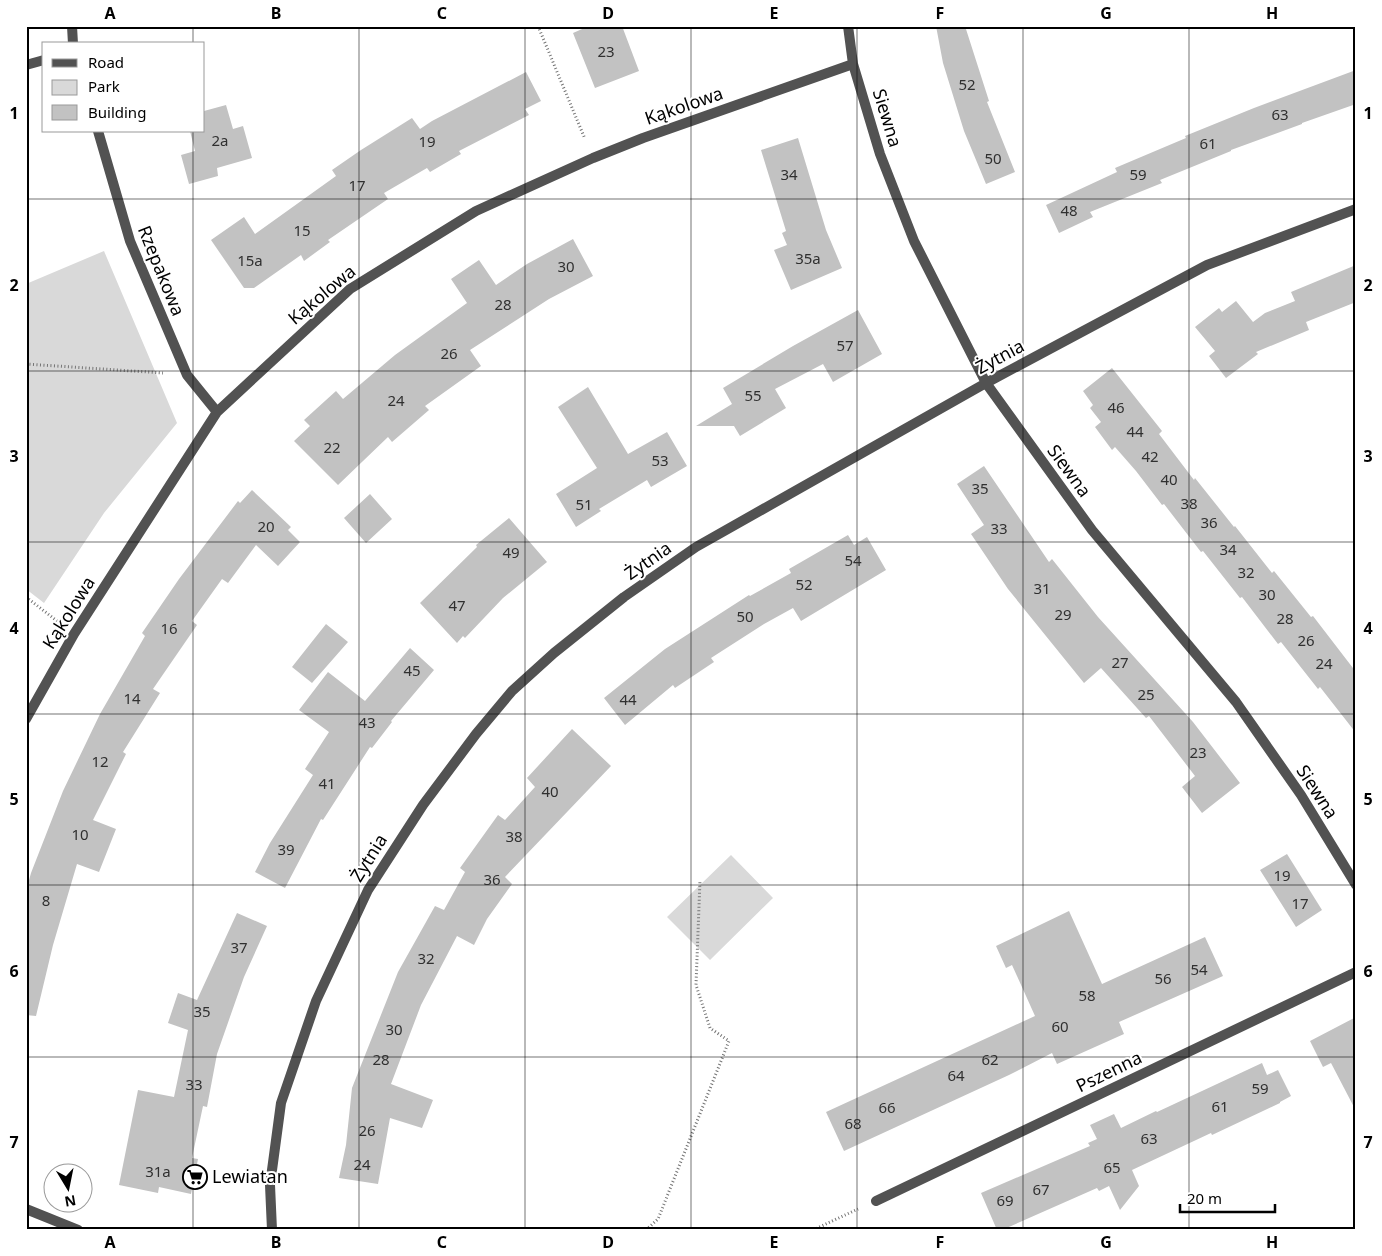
<svg xmlns="http://www.w3.org/2000/svg" width="1382" height="1256" font-family="'Noto Sans',sans-serif">
<style>
.green{fill:#d9d9d9}
.building{fill:#c2c2c2}
.lines{fill:none;stroke-linecap:round;stroke-linejoin:round}
.path{stroke:#747474;stroke-width:3;stroke-dasharray:1 2.5;stroke-linecap:butt}
.street{stroke:#525252;stroke-width:10}
.grid{fill:none;stroke:#000;stroke-width:1;stroke-opacity:0.55}
.labels{text-anchor:middle;stroke-width:4;stroke-linejoin:round;paint-order:stroke}
.number-label{font-size:15px;fill:#303030}
.street-label{font-size:18px;fill:#000;stroke:#fff}
.poi-label{font-size:18px;fill:#000;stroke:#fff;text-anchor:start}
.neatline{fill:none;stroke:#000;stroke-width:2}
.grid-label{font-size:16px;text-anchor:middle;font-weight:bold;fill:#000}
</style>
<rect width="100%" height="100%" fill="#fff"/>
<path class="green" d="M104,251l73,172 -73,90 -60,90 -18,-14v-305z
M731,855l42,43 -63,62 -43,-43z"/>
<path class="building" d="M589,26h33l17,45 -44,17 -22,-55z
M936,26h29l24,75 -2,1 28,70 -29,12 -22,-53 -21,-68z
M1356,70v34l-54,19v1l-71,26v1l-71,29 2,3 -72,29 3,5 -34,16 -13,-28 71,-33 -2,-4 71,-30 -1,-2 69,-28z
M526,72l15,29 -16,8 4,6 -70,36 2,3 -31,18 -3,-4 -43,25 4,6 -60,41 2,2 -26,19 -3,-6 -47,33h-10l-33,-48 33,-23 11,17 81,-58 -4,-6 29,-20 51,-32 8,11 12,-8z
M226,105l7,24 10,-3 9,32 -35,10 1,8 -29,8 -8,-29 14,-4 -5,-20h14v-20z
M798,138l28,92 16,38 -51,22 -17,-40 13,-5 -5,-12 4,-2 -25,-81z
M573,239l20,37 -44,23 -79,51 11,16 -56,40 4,4 -37,32 -4,-5 -50,48 -44,-44 16,-15 -6,-6 32,-29 7,8 52,-44 72,-52 -16,-24 28,-19 17,25 31,-21z
M1356,265v37l-50,20 3,8 -53,22 2,2 -32,24 -17,-22 6,-5 -20,-24 24,-19 3,4 14,-11 17,21 12,-9 30,-12 -4,-9z
M858,310l24,44 -49,28 -10,-18 -48,25 11,19 -46,28 -6,-10h-38l36,-22 -9,-16 70,-42z
M1112,368l50,63 -3,3 35,46 1,-2 39,49 1,-1 37,47 2,-2 37,46 2,-1 43,56v61l-36,-46 -2,2 -37,-47 -3,2 -36,-47 -2,1 -37,-47 -2,1 -37,-48 -2,1 -26,-34 -21,-24 -3,3 -17,-23 6,-5 -11,-14 3,-3 -10,-14z
M588,387l40,67 39,-22 20,34 -36,21 -4,-7 -48,29 2,2 -25,16 -20,-33 41,-26 -39,-61z
M984,466l65,96 3,-3 46,58 95,105 47,61 -38,30 -20,-26 13,-11 -46,-60 -3,2 -45,-50 -17,15 -76,-94 -37,-55 13,-9 -27,-41z
M252,490l39,37 -3,3 12,12 -22,24 -22,-21 -28,38 -6,-4 -30,42 5,4 -44,64 7,4 -37,59 3,2 -33,66 23,9 -17,43 -22,-8 -24,81 -17,71 -10,-1v-124l5,-18 32,-82 37,-77 45,-78 -3,-3 37,-54 59,-78 2,2z
M370,494l22,25 -26,24 -22,-25z
M509,518l38,44 -44,36 -38,40 -2,-2 -6,7 -37,-40 57,-56 -1,-2z
M848,535l6,10 13,-8 19,33 -85,51 -8,-13 -29,16 -53,34 3,4 -39,26 -2,-3 -48,40 -21,-27 61,-49 84,-54 1,1 41,-23 -2,-4z
M326,624l22,18 -36,41 -20,-16z
M410,648l24,22 -43,51 1,1 -20,26 -2,-1 -47,73 -2,-1 -36,69 -30,-16 15,-29 43,-68 -8,-6 24,-37 -30,-22 29,-38 37,29z
M572,729l39,37 -106,111 7,7 -25,35 -13,26 -17,-9 -36,69 -30,79 42,16 -11,28 -32,-10 -12,66 -39,-6 7,-33 6,-57 46,-116 37,-66 9,4 21,-38 -5,-4 38,-53 7,5 30,-33 -8,-9z
M1287,854l35,56 -26,17 -36,-57z
M1069,911l33,73 103,-47 18,39 -104,46 5,12 -67,30 -5,-11 -43,22 -165,76 -18,-39 209,-96 -23,-51 -6,3 -10,-22z
M237,913l30,13 -23,51 -27,77 -10,53 -4,-1 -11,52 6,1 -7,35 -32,-7 -1,6 -39,-8 19,-95 36,7 14,-67 -20,-7 10,-30 19,7z
M1356,1017v94l-25,-48 -8,4 -13,-26z
M1262,1063l5,12 11,-5 13,26 -11,6v1l-68,32 -1,-2 -79,37 7,16 -19,24 -11,-24 -10,5 -2,-3 -95,42h-5l-16,-37 109,-47 -2,-3 9,-4 -7,-14 24,-11 7,14 35,-17 1,1z"/>
<g class="lines">
<path class="path" d="M538,26l47,113
M26,364l137,9
M26,597l31,24
M646,1230l12,-11 71,-178 -19,-13 -14,-43 4,-105
M813,1230l45,-21"/>
<path class="street" d="M72,26l1,18
M848,26l5,38 27,90 34,87 72,142 106,147 144,172 65,93 55,90
M26,65l18,-5
M98,131l32,110 57,134 30,37
M26,719l48,-85 143,-222 133,-123 126,-78 117,-53 50,-20 210,-74
M876,1201l480,-229
M26,1209l52,21
M272,1230l-2,-45 11,-82 35,-102 52,-111 55,-85 53,-71 36,-43 42,-38 70,-56 72,-50 290,-164 221,-118 149,-56"/>
</g>
<path class="grid" d="M193,26v18M359,26v1204M525,26v1204M691,26v1204M857,26v1204M1023,26v1204M1189,26v1204M193,131v1099M26,199h1330M26,371h1330M26,542h1330M26,714h1330M26,885h1330M26,1057h1330"/>
<defs>
<symbol id="supermarket-ring" viewBox="-11 -11 22 22"><circle r="9.5" fill="#fff" stroke="#000" stroke-width="1.5"/><path d="M-6-5.5h2.5l.6 2H6L4.5 2H-2.5L-4.4-4H-6ZM-1.5 3.2a1.3 1.3 0 1 0 .1 0ZM3 3.2a1.3 1.3 0 1 0 .1 0Z" fill="#000"/></symbol>
</defs>
<g fill-rule="evenodd">
<use href="#supermarket-ring" x="181" y="1163" width="28" height="28"/>
</g>
<g class="labels">
<g class="number-label">
<text x="606" y="57">23</text>
<text x="967" y="90">52</text>
<text x="1280" y="120">63</text>
<text x="220" y="146">2a</text>
<text x="427" y="147">19</text>
<text x="1208" y="149">61</text>
<text x="993" y="164">50</text>
<text x="789" y="180">34</text>
<text x="1138" y="180">59</text>
<text x="357" y="191">17</text>
<text x="1069" y="216">48</text>
<text x="302" y="236">15</text>
<text x="808" y="264">35a</text>
<text x="250" y="266">15a</text>
<text x="566" y="272">30</text>
<text x="503" y="310">28</text>
<text x="845" y="351">57</text>
<text x="449" y="359">26</text>
<text x="753" y="401">55</text>
<text x="396" y="406">24</text>
<text x="1116" y="413">46</text>
<text x="1135" y="437">44</text>
<text x="332" y="453">22</text>
<text x="1150" y="462">42</text>
<text x="660" y="466">53</text>
<text x="1169" y="485">40</text>
<text x="980" y="494">35</text>
<text x="1189" y="509">38</text>
<text x="584" y="510">51</text>
<text x="1209" y="528">36</text>
<text x="266" y="532">20</text>
<text x="999" y="534">33</text>
<text x="1228" y="555">34</text>
<text x="511" y="558">49</text>
<text x="853" y="566">54</text>
<text x="1246" y="578">32</text>
<text x="804" y="590">52</text>
<text x="1042" y="594">31</text>
<text x="1267" y="600">30</text>
<text x="457" y="611">47</text>
<text x="1063" y="620">29</text>
<text x="745" y="622">50</text>
<text x="1285" y="624">28</text>
<text x="169" y="634">16</text>
<text x="1306" y="646">26</text>
<text x="1120" y="668">27</text>
<text x="1324" y="669">24</text>
<text x="412" y="676">45</text>
<text x="1146" y="700">25</text>
<text x="132" y="704">14</text>
<text x="628" y="705">44</text>
<text x="367" y="728">43</text>
<text x="1198" y="758">23</text>
<text x="100" y="767">12</text>
<text x="327" y="789">41</text>
<text x="550" y="797">40</text>
<text x="80" y="840">10</text>
<text x="514" y="842">38</text>
<text x="286" y="855">39</text>
<text x="1282" y="881">19</text>
<text x="492" y="885">36</text>
<text x="46" y="906">8</text>
<text x="1300" y="909">17</text>
<text x="239" y="953">37</text>
<text x="426" y="964">32</text>
<text x="1199" y="975">54</text>
<text x="1163" y="984">56</text>
<text x="1087" y="1001">58</text>
<text x="202" y="1017">35</text>
<text x="1060" y="1032">60</text>
<text x="394" y="1035">30</text>
<text x="381" y="1065">28</text>
<text x="990" y="1065">62</text>
<text x="956" y="1081">64</text>
<text x="194" y="1090">33</text>
<text x="1260" y="1094">59</text>
<text x="1220" y="1112">61</text>
<text x="887" y="1113">66</text>
<text x="853" y="1129">68</text>
<text x="367" y="1136">26</text>
<text x="1149" y="1144">63</text>
<text x="362" y="1170">24</text>
<text x="1112" y="1173">65</text>
<text x="158" y="1177">31a</text>
<text x="1041" y="1195">67</text>
<text x="1005" y="1206">69</text>
</g>
<g class="street-label">
<text transform="translate(684 106) rotate(-19)" y="6">Kąkolowa</text>
<text transform="translate(887 118) rotate(73)" y="6">Siewna</text>
<text transform="translate(161 271) rotate(68)" y="6">Rzepakowa</text>
<text transform="translate(322 295) rotate(-40)" y="6">Kąkolowa</text>
<text transform="translate(1000 357) rotate(-28)" y="6">Żytnia</text>
<text transform="translate(1069 471) rotate(54)" y="6">Siewna</text>
<text transform="translate(648 561) rotate(-35)" y="6">Żytnia</text>
<text transform="translate(69 613) rotate(-58)" y="6">Kąkolowa</text>
<text transform="translate(1317 792) rotate(57)" y="6">Siewna</text>
<text transform="translate(369 858) rotate(-58)" y="6">Żytnia</text>
<text transform="translate(1109 1072) rotate(-26)" y="6">Pszenna</text>
</g>
<g class="poi-label">
<text x="212" y="1183">Lewiatan</text>
</g>
</g>
<rect width="1382" height="1256" fill="none" stroke="#ffffff" stroke-width="55"/>
<rect x="42" y="42" width="162" height="90" fill="#ffffff" stroke="#999999"/>
<rect x="52" y="59" width="25" height="8" fill="#525252" stroke="#999999"/>
<text x="88" y="68" font-size="15" fill="#000000">Road</text>
<rect x="52" y="80" width="25" height="15" fill="#d9d9d9" stroke="#999999"/>
<text x="88" y="92" font-size="15" fill="#000000">Park</text>
<rect x="52" y="105" width="25" height="15" fill="#c2c2c2" stroke="#999999"/>
<text x="88" y="118" font-size="15" fill="#000000">Building</text>
<g transform="translate(68 1188) rotate(170)"><circle r="24" fill="#ffffff" stroke="#999999"/>
<path d="M0-4L9 19L0 12L-9 19Z" fill="#000000"/>
<text y="-8" font-size="14" font-weight="bold" text-anchor="middle" fill="#000000">N</text>
</g>
<path d="M1180 1204v8h95v-8" fill="none" stroke="#000000" stroke-width="2.5"/>
<text x="1187" y="1204" font-size="15" fill="#000000" stroke="#ffffff" stroke-width="4" paint-order="stroke">20 m</text>
<rect x="28" y="28" width="1326" height="1200" class="neatline"/>
<g class="grid-label">
<text x="110" y="19">A</text>
<text x="276" y="19">B</text>
<text x="442" y="19">C</text>
<text x="608" y="19">D</text>
<text x="774" y="19">E</text>
<text x="940" y="19">F</text>
<text x="1106" y="19">G</text>
<text x="1272" y="19">H</text>
<text x="14" y="119">1</text>
<text x="1368" y="119">1</text>
<text x="14" y="291">2</text>
<text x="1368" y="291">2</text>
<text x="14" y="462">3</text>
<text x="1368" y="462">3</text>
<text x="14" y="634">4</text>
<text x="1368" y="634">4</text>
<text x="14" y="805">5</text>
<text x="1368" y="805">5</text>
<text x="14" y="977">6</text>
<text x="1368" y="977">6</text>
<text x="14" y="1148">7</text>
<text x="1368" y="1148">7</text>
<text x="110" y="1248">A</text>
<text x="276" y="1248">B</text>
<text x="442" y="1248">C</text>
<text x="608" y="1248">D</text>
<text x="774" y="1248">E</text>
<text x="940" y="1248">F</text>
<text x="1106" y="1248">G</text>
<text x="1272" y="1248">H</text>
</g>
</svg>
